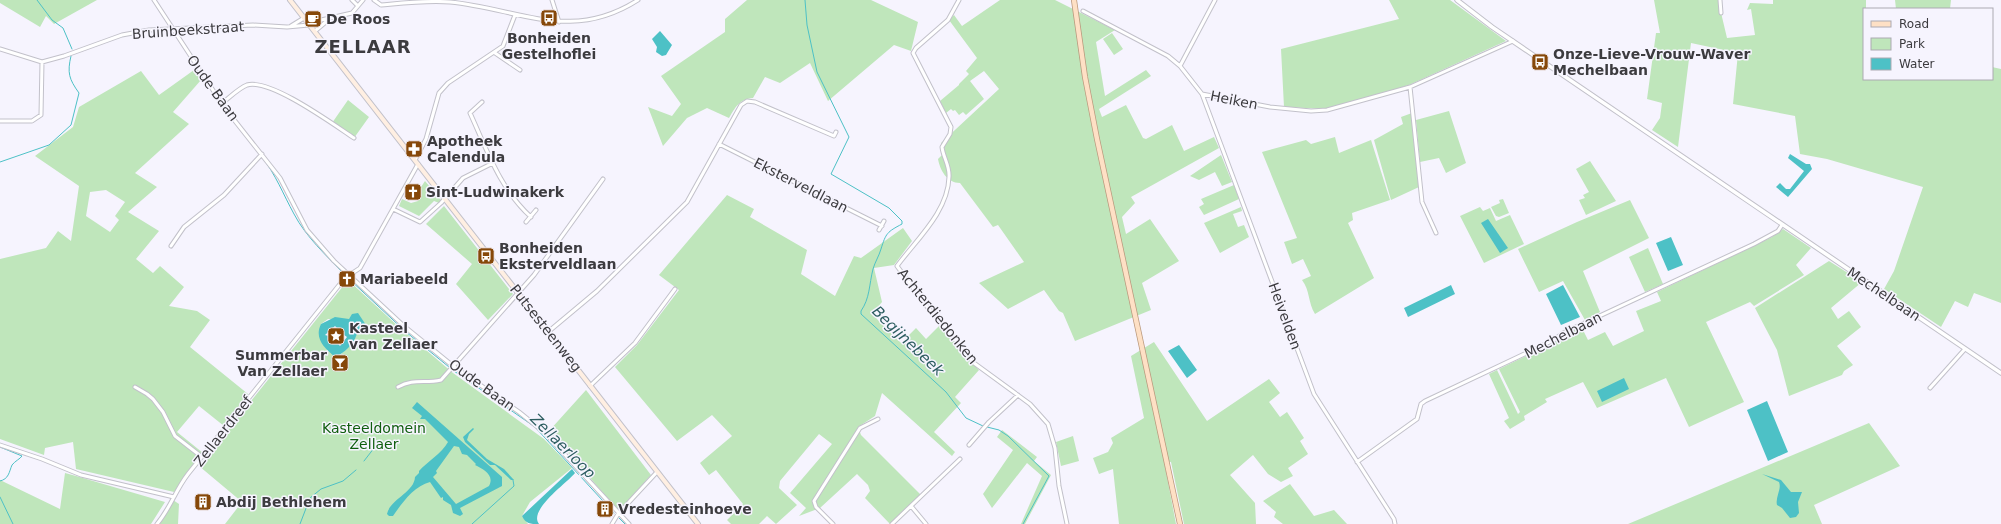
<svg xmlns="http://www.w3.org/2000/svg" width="2001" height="524" font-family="'DejaVu Sans',sans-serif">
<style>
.green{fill:#bfe6bb;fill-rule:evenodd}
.water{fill:#4dc1c6;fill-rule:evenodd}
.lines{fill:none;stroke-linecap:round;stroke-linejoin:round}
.stream{stroke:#4dc1c6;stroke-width:1}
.minor-casing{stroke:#c2c1ca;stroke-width:5}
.tertiary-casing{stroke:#c2c1ca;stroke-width:5.5}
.secondary-casing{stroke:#c2c1ca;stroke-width:6}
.primary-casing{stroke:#ba997d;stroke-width:6}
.minor{stroke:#fff;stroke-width:3}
.tertiary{stroke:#fff;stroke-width:3.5}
.secondary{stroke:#ffefe2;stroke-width:4}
.primary{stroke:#fee0c5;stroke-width:4.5}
.labels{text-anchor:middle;stroke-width:3;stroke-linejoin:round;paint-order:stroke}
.poi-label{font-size:14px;font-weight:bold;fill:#3c3b3f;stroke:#f6f4fe;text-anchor:start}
.street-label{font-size:14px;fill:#3c3b3f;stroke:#f6f4fe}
.park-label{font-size:14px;fill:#0f5e0e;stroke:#f6f4fe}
.water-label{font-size:15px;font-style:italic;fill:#2c5d60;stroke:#f6f4fe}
.district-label{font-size:18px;font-weight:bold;letter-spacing:1px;fill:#3c3b3f;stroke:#f6f4fe}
</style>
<rect width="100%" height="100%" fill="#f6f4fe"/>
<path class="green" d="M0,0h97l-43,24 -8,-8 -6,11 -40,-24z
M747,0h124l47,22 -7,29 -17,-6 -66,56 -18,-38 -30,20 -15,-6 -12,21c-14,1 -18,10 -24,20l-22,-10 -20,10 -24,28 -15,-39 24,9 9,-12 -20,-28 64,-44v-13z
M1000,0h55l60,30 -19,12 9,54 41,-26 5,6 -52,33 3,8 24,-12 17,33 3,1 26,-14 12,26 30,-14 5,11 -88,49 4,6 -13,14 4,17 24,-15 29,42 -37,22 9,27 -76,31 -12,-28 -4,-2 -15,-21 -36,19 -29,-26 45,-21 -26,-37 -5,2 -33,-44c-13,0 -20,-13 -22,-24l4,-4 -1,-12 58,-54 -15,-18 -14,10 14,18 -18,16 -3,-3 -4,3 -4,-5 -2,1 -2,-2 -5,4 -6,-12 19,-16v-1l10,-10 -3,-3 11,-13 -28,-38 5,-5 8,11z
M1389,0h61l56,41 -97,44 -21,7 -61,17 -43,-2 -3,-58 118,-30z
M1654,0h64l9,38 28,-3 -4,-26 -4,1 3,-7 23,1v-4h93v9h-2v70h128v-12l9,2v234l-27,-10 -6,14 -13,-6 -14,26 -57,-38 10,-18 29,-84 -96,-28 -27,-5 -5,-38 -62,-12 5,-51 -47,-10 -13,104 -26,-17 8,-12 2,-15 -15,-4 9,-66h4z
M1895,0h56l-1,9h-54z
M1112,33l11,16 -9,6 -11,-16z
M194,70l7,10 -28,32 16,12 -54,49 22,14 -29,25 31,19 -23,28 17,14 7,-7 24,21 -15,19 28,5 13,9 -20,27 58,47 -24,32 -25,-20 -22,26 26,21 -29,39 -98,-23 -3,-27 -28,6 -1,7 -44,-16v-180l46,-11 12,-17 13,10 8,-55 -44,-30 38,-29 6,-20 62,-36 18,24zM106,190l19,12 -10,14 4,4 -9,12 -24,-16 4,-24z
M348,100l21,17 -15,21 -22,-15z
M1449,111l17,52 -20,10 -7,-15 -19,4 -4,-42z
M1412,113l7,74 -28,13 -17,-60 29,-16 -2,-7z
M1335,137l4,16 32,-13 19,60 -38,13 1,7 -5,3 26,55 -59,36c-7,-11 -5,-24 -13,-34l9,-4 -8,-17 -11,5 -8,-22 13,-4 -35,-86 44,-12 5,4z
M1221,155l11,27 -10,4 -7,-14 -16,8 -9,-4z
M1590,161l26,40 -30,14 -7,-15 6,-2 -2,-3 6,-3 -13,-23z
M425,181l16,19 -2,3 -5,-2 -15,15 -20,-10 3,-7 9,4 7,-2 3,-6 -2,-5z
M1234,185l5,14 -35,16 -5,-8 5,-3 -3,-5z
M727,195l27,14 -4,8 57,33 -6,24 34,22 19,-40 7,2 42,-30 9,13 -18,24 -20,3 8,34 -10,12 29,29 15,-15 10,11 15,-15 31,39 7,7 -24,27 6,6 -27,29 21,20 -3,4 -70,-63 -7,23 -17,11 3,8 60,60 -31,29 -25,-26 5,-7 -2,-6 -11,-11 -37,34 -21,8 7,-8 -16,-15 42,-49 -13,-10 -39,47 -1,7 18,17 -21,19 -9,-8 -8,8h-28l-4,-4 16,-16 -27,-34 -7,5 -9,-12 32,-27 -20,-21 -35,26 -62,-74 22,-22 42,-55 -20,-15z
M1503,199l6,14 -10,4 -3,-1 -5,-9 9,-4 -1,-3z
M1630,200l19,38 -66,33 17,41 -15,8 -22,-39 -24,11 -21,-43 59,-27z
M444,206l69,88 -25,26 -32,-36 16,-20 -46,-40z
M1241,207l1,4 -9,3 5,13 6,-2 5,12 -29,16 -16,-30z
M1480,207l3,4 7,-3 6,13 14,-6 14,29 -40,19 -24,-47z
M1783,229l28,19 -15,17 8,10 -50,31 -4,-4 -44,20 38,80 -55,25 -23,-49 -69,30 -14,-26 -38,17 2,3 -23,14 1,4 -15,9 -6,-8 5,-3 -20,-44 8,-4 21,44 2,-2 -21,-43 54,-26 28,-17 7,14 17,-8 8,14 31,-15 -8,-20 25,-10 -4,-9 115,-55z
M1648,248l15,36 -18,8 -16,-35z
M1829,261l33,21 -31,26 7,11 11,-8 12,16 -24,19 16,19 -9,6 -2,4 -53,21 -12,-46 -22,-42z
M348,280l51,47 54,46 91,66 28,29 -42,34 -8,14 6,8h-303l17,-22 -43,-36zM351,318l11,3 4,5 -8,4 -5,13 -13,12c-19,-5 -18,-14 -19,-31l7,-5h21z
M1154,342l53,79 62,-42 11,14 -11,9 11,15 7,-5 17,26 -4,3 8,13 -20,14 5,8 -12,6 -13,-8 -15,-19 -23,20 25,28 1,21h-72l-13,-62 -7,-1 12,63h-57l-6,-55 -14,5 -6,-16 15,-6 5,-9 -2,-5 33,-20 -13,-62z
M586,390l65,85 -32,36 -70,-80z
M1869,423l31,43 -86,39 8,19h-194z
M1002,430l35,27 -3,4 17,14 -26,49h-4l21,-48 -15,-13 -35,45 -9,-14 30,-44 -16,-13z
M1073,436l6,25 -18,5 -5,-24z
M65,473l11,3 89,26 -14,22h-151v-44l60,29z
M1290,484l24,32 20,-6 13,14h-64l-9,-7 2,-5 -13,-11z
M173,500l6,4 -1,20h-20z"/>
<path class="water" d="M660,31l12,14 -6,10 -4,1 -6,-4 1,-5 -5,-8z
M1790,154l16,10h4l2,5 -24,28 -12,-10 4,-4 6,6h4l14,-18 -16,-13z
M1488,219l20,29 -8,5 -19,-30z
M1671,237l12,28 -15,6 -12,-28z
M1451,285l4,9 -47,23 -4,-9z
M1563,285l17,32 -19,8 -15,-31z
M358,313l10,15 -2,2 -5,-2c-5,4 -4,9 -8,14 -3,5 -12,13 -18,15 -11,-9 -21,-19 -14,-33l14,-7 14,2 3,-5zM335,326l3,3 -1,1 10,7 -7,9 -8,-9 -7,-2z
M1179,345l18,25 -10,8 -19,-27z
M1624,378l5,11 -27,13 -5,-11z
M1767,401l21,51 -20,9 -21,-51z
M417,402l85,75v9l-42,22 3,6 -3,2 -7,-3 -2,-8 -8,-5v-3l-2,1 -11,-16c-16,4 -28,21 -37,34h-4l-2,-2c3,-15 27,-21 28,-37l4,-4v-2c8,-9 23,-18 29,-29l-23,-23h-5l2,-3 -10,-8zM454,446l5,1 3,7 5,1 9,9 -1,1c8,4 20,10 14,21l-33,18 -23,-27 4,-4 -1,-2z
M473,428l1,1 -5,5 -2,6 20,19 17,10 10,11h-3l-16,-15h-5l-25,-23 -2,-5z
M572,469l3,4c-8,10 -47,37 -36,51 -9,0 -13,0 -17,-8z
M1762,474l19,6 10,12h11l-4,10 1,11 -3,4 -6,1 -8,-10 -5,-3c-2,-8 5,-16 2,-23z"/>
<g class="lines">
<path class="stream" d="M37,0l15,20 11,8 9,21
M805,0l2,25 10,47 32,65 -18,37 58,34 13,13v3c-15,8 -16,9 -21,25 -2,7 -6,13 -8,20 -4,16 -3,29 -12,42v3l85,78 20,26 17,8
M262,157c14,18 21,37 32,57 12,23 32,41 50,60
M0,162l49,-17 22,-20 8,-32c-10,-14 -12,-20 -8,-37
M348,278l58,54 43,35
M454,371l81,56 79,86
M987,427l12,3 9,6 41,40 -26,48
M0,447l22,9c-2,3 -7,5 -10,9 -3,7 -3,14 -12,16
M364,461l14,-18
M0,497l13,27
M619,518l6,6
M300,524l10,-26 11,-9 22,-8 13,-11
M472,524l42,-38 -1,-6"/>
<defs>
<path id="minor" d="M154,0l70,107 56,71 27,52 27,31 71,66 48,39 66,46 26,21 84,91
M352,0l5,5
M374,0l7,5c22,-2 47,-5 69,-3 70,7 121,41 188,-2
M552,0l7,22
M959,0l-11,20 -32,28 -3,5 38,74 -1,7 -8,13c1,10 8,19 7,30 -1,35 -33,63 -52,89l31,42 10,10 36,45 56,41 18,20 7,24 4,38 8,38
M1720,0l1,13
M1083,11l85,45 12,10 22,28 68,13 41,4 16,-1 83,-23 103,-46
M308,23l44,-10 11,-13
M291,26l13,-8
M315,31l12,-10
M0,49l42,13 22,-6 58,-21 27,-5 104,-5 34,2 22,-2
M495,53l25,17
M1180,66l35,-66
M1410,87l12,115 14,31
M1202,94l112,300 80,125 1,5
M482,102l-12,11c17,37 30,76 61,104
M222,103c7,-5 17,-15 25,-18 23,-7 87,40 107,53
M0,121h32l9,-6 1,-53
M719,144l163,82
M415,160l11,-21 13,-46 9,-10 55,-37 12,-31
M393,209l27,13 21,-19 22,-25 30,-15
M526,222l10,-12
M879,230l5,-9
M171,246l13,-19 40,-32 38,-41
M548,332l49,-41 90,-89 54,-97 6,-4 8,1 79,34 2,-4
M590,386l45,-43 40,-54
M135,387l12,7 6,5 10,13 12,24 27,21
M398,387c16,-9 27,-3 43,-7l93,-105 69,-96
M1930,388l35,-39
M0,445l42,14 39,16 93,22
M969,445l20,-23 29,-27
M1357,462l60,-43 4,-15 4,-3 129,-61 9,-7 191,-89 24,-13 4,-6
M911,506l15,18
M157,524c14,-17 18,-33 31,-50l160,-200h3l9,-6 58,-104
M612,524l6,-10 39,-42
M833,524l-17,-17 -2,-6 46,-73 18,-9
M892,524l68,-65"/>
<path id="tertiary" d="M1457,0l35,27 509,346"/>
<path id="secondary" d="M290,0l408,524"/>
<path id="primary" d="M1074,0l11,77 12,62 83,385"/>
</defs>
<use href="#minor" class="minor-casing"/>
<use href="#tertiary" class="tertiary-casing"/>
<use href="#secondary" class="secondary-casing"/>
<use href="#primary" class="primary-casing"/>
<use href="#minor" class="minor"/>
<use href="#tertiary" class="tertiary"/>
<use href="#secondary" class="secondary"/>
<use href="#primary" class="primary"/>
</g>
<defs>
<symbol id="bus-square" viewBox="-11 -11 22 22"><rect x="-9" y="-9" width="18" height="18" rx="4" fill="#864809" stroke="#f6f4fe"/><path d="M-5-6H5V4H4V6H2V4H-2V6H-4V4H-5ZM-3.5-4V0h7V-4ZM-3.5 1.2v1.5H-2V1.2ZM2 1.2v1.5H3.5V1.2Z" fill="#fff"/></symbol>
<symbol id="cafe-square" viewBox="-11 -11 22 22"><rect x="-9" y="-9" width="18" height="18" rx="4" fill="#864809" stroke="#f6f4fe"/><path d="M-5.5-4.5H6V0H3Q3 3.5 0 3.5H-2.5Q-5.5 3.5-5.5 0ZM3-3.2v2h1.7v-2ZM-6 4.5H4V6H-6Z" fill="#fff"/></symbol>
<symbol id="pharmacy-square" viewBox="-11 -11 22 22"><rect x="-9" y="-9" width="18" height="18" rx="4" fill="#864809" stroke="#f6f4fe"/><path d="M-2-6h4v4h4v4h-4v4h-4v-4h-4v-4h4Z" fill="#fff"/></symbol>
<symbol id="church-square" viewBox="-11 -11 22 22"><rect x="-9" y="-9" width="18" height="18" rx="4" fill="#864809" stroke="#f6f4fe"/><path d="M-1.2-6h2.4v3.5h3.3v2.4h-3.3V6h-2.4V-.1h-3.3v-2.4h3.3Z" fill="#fff"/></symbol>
<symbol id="sight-square" viewBox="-11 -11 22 22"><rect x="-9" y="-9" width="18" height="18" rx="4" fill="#864809" stroke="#f6f4fe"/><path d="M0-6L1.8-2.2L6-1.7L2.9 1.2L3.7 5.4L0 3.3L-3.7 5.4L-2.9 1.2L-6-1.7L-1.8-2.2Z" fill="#fff"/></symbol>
<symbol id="bar-square" viewBox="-11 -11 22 22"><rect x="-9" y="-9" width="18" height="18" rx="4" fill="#864809" stroke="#f6f4fe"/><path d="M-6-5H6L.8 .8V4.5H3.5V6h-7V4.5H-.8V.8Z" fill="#fff"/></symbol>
<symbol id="building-square" viewBox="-11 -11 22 22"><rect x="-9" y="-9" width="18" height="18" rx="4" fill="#864809" stroke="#f6f4fe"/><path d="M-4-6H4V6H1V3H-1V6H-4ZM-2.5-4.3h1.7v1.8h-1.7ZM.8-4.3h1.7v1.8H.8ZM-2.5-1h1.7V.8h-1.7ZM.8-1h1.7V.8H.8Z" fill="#fff"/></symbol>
</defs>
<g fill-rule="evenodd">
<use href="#bus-square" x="539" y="8" width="20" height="20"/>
<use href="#cafe-square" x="303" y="9" width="20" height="20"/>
<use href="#bus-square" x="1530" y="52" width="20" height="20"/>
<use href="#pharmacy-square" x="404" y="139" width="20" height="20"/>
<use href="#church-square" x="403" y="182" width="20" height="20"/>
<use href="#bus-square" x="476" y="246" width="20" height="20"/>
<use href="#church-square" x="337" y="269" width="20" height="20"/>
<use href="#sight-square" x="326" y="326" width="20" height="20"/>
<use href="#bar-square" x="330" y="353" width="20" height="20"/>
<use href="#building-square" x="193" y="492" width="20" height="20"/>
<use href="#building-square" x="595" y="499" width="20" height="20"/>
</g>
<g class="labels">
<g class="poi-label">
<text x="326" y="24">De Roos</text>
<text x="549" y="43" text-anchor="middle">Bonheiden<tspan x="549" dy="16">Gestelhoflei</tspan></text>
<text x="1553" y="59">Onze-Lieve-Vrouw-Waver<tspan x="1553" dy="16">Mechelbaan</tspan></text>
<text x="427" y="146">Apotheek<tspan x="427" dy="16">Calendula</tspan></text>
<text x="426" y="197">Sint-Ludwinakerk</text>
<text x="499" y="253">Bonheiden<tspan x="499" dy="16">Eksterveldlaan</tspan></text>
<text x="360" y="284">Mariabeeld</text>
<text x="349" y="333">Kasteel<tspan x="349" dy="16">van Zellaer</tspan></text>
<text x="327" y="360" text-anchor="end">Summerbar<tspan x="327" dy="16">Van Zellaer</tspan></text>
<text x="216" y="507">Abdij Bethlehem</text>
<text x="618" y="514">Vredesteinhoeve</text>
</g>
<g class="street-label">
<text transform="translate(188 30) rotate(-4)" y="5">Bruinbeekstraat</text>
<text transform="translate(213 88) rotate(54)" y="5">Oude Baan</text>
<text transform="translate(1234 100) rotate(11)" y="5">Heiken</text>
<text transform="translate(801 185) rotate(27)" y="5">Eksterveldlaan</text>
<text transform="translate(1884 294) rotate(34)" y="5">Mechelbaan</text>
<text transform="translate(938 316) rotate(51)" y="5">Achterdiedonken</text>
<text transform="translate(1285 316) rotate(70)" y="5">Heivelden</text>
<text transform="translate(546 328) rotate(52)" y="5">Putsesteenweg</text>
<text transform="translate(1563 335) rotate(-27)" y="5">Mechelbaan</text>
<text transform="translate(482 385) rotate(36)" y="5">Oude Baan</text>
<text transform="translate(223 431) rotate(-52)" y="5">Zellaerdreef</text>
</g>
<g class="park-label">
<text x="374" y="433">Kasteeldomein<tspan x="374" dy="16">Zellaer</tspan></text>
</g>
<g class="water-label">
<text transform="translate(908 341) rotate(44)" y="5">Begijnebeek</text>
<text transform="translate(563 446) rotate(45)" y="5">Zellaerloop</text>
</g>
<g class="district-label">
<text x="363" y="53">ZELLAAR</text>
</g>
</g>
<rect x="1863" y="8" width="130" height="72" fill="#f6f4fe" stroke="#acaab2"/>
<rect x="1871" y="21" width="20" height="6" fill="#fee0c5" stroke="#acaab2"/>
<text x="1899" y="28" font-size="12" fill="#3c3b3f">Road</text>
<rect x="1871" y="38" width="20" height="12" fill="#bfe6bb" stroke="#acaab2"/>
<text x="1899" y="48" font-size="12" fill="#3c3b3f">Park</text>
<rect x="1871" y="58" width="20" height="12" fill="#4dc1c6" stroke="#acaab2"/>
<text x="1899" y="68" font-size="12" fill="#3c3b3f">Water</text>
</svg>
